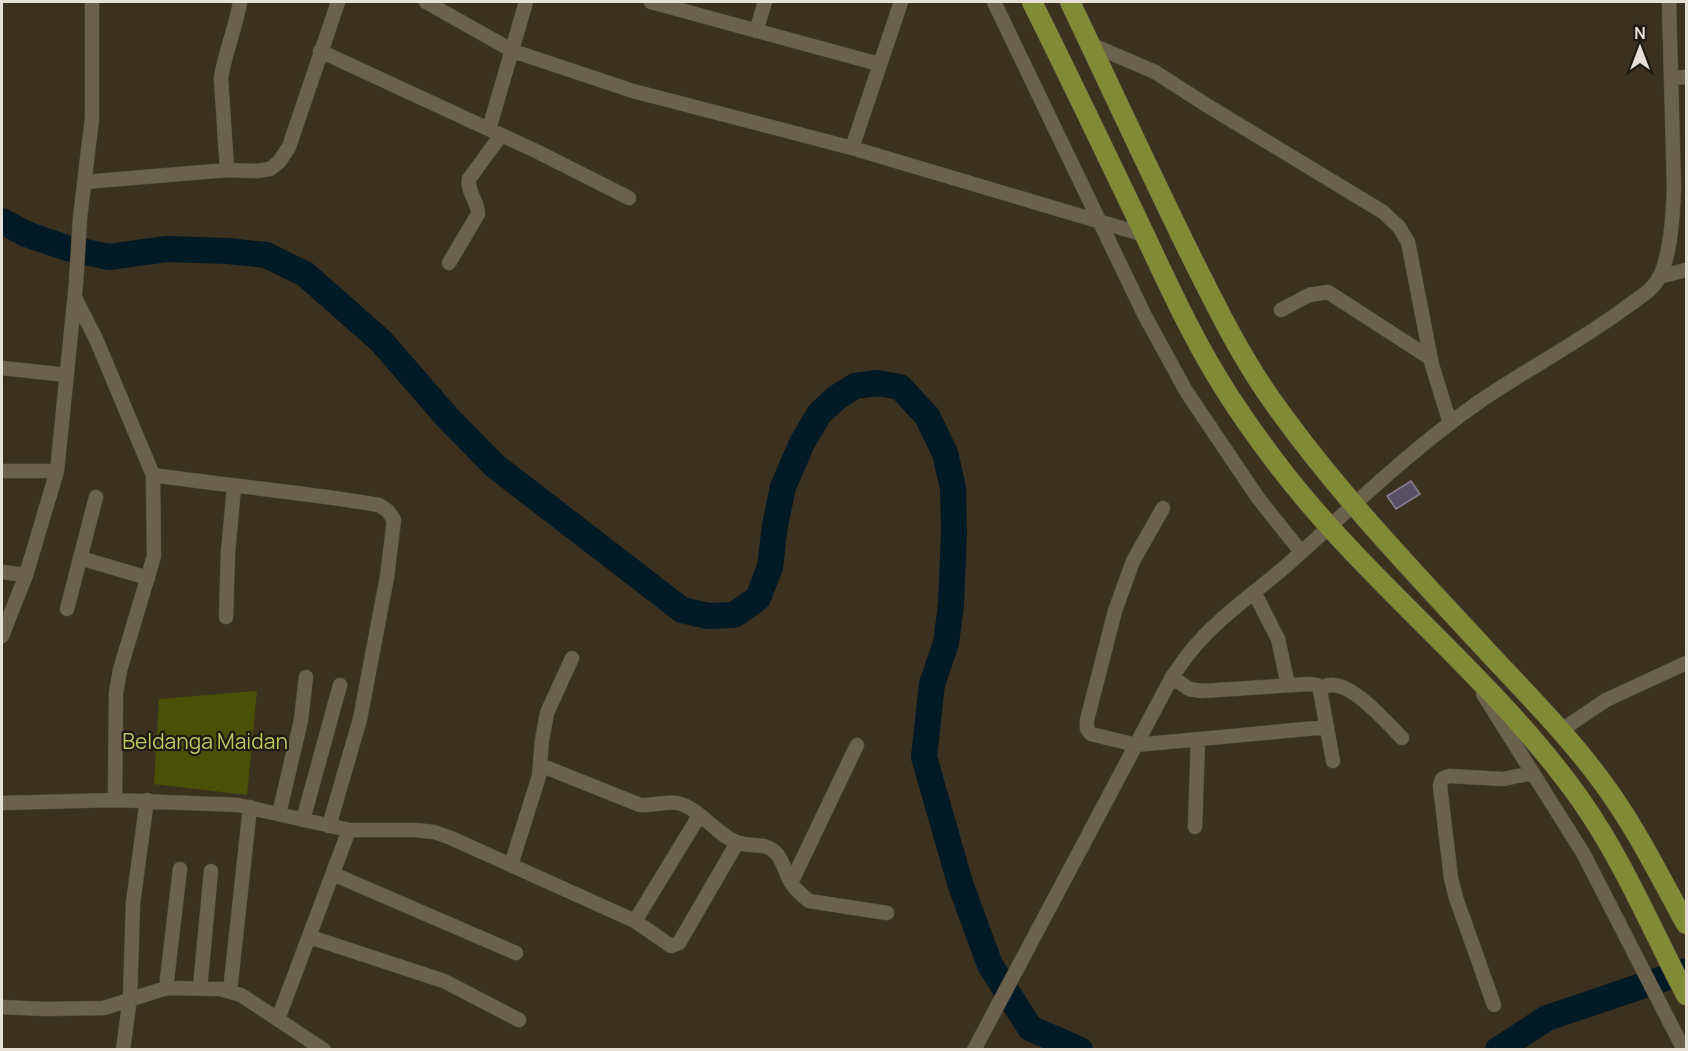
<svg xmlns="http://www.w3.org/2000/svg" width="1688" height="1051" font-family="Manrope,sans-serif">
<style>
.green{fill:#485105}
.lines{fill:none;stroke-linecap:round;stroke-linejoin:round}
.river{stroke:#011a26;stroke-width:26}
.building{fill:#574f63;stroke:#887f95;stroke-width:1.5}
.minor-casing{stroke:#554d3d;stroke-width:15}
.highway-casing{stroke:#554d3d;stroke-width:21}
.minor{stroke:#6c614d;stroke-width:14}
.highway{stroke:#808b36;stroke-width:20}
.labels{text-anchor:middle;stroke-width:4.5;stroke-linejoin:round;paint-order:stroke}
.park-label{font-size:21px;fill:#b9c962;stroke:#1f1a12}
</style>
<rect width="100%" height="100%" fill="#3c311f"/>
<path class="green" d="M257,691l-10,104 -93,-11 5,-85z"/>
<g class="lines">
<path class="river" d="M2,221l24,13 41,14 42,9 58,-8 61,2 38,4 39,19 76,67 66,76 48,49 187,144 26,6 26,-1 24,-17 12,-31 5,-42 8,-38 19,-44 17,-29 17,-16 19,-12 22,-3 23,4 27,29 18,37 8,35 1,43 -3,74 -5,38 -14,41 -8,73 36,126 30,82 40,63 50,22
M1498,1050l49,-32 139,-47"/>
</g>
<path class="building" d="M1411,481l9,13 -24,15 -9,-13z"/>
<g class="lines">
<defs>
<path id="minor" d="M426,2l87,49 120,40 219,57 293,87
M651,2l228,62
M994,2l151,314 41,75 72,107 43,54
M756,31l9,-29
M1090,44l65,28 53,34 175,106 16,15 9,15 24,123 18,58
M320,51l218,101 91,46
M1671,78l15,-1
M489,129l37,-127
M852,148l49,-146
M227,170l-6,-92c4,-26 15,-51 19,-76
M85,182l142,-12 29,1 14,-2 9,-7 10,-15 49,-145
M449,263l29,-49c0,-13 -11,-22 -9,-35l32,-44
M1659,277l27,-7
M75,298l21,41 57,136
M1281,310l28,-15 19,-3 102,66
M2,368l65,7
M2,471h55
M1163,508l-30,53 -18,50 -28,109v9l4,5 45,11 191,-18
M80,558l68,20
M2,572l24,3
M1254,592l24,47 10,46
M67,609l29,-112
M226,617l2,-64 6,-66
M2,636l24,-61 31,-104 19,-188 4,-65 12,-100v-116
M1172,677l17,12 13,2 107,-7 8,1 3,5 13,71
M1320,690c21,-22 67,33 82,48
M1483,694l100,159 101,197
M1560,731l46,-31 80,-37
M540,765l100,40c12,1 27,-4 37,-2 22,4 41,34 62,40 13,4 25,-1 36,9 8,7 10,20 15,29 4,8 12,14 19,20l78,12
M115,800l1,-107 4,-23 34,-114 -1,-81c75,11 151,17 226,30l9,6 6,9 -7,57 -27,142 -31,107
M2,803l113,-3 123,5 111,25h66l19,2 17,6 184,83 36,25 8,-3 58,-100
M279,814l22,-94 5,-43
M303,820l37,-135
M1195,827l3,-87
M511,865l28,-89 3,-36 5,-27 25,-55
M333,874l183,79
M791,883l66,-138
M635,921l64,-105
M310,937l134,44 75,39
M166,988l14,-119
M200,988l11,-117
M230,991l20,-184
M1494,1005l-38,-107 -5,-20 -11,-92 2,-7 7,-3 54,3 30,-6
M2,1007l42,2 60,-1 62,-20 55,1 20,6 83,55
M278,1019l71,-189
M123,1050l7,-52 3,-95 14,-103
M974,1050l198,-373c6,-8 12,-18 19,-26 24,-31 65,-59 95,-85 62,-55 122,-114 190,-162 49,-34 102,-61 149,-96 12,-9 27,-17 34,-30 12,-23 14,-65 15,-90l-5,-186"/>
<path id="highway" d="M1032,2c34,68 67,137 100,206 27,56 52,114 84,167 19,32 42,64 65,94 90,117 213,209 299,330 43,61 72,131 106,196
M1070,2c39,82 78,166 118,248 27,54 53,108 88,156 62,87 137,165 209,243 39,42 81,84 115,130 34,45 59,96 86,145"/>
</defs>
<use href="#minor" class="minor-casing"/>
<use href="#highway" class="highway-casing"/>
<use href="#minor" class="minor"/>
<use href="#highway" class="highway"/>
</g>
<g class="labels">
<g class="park-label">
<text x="205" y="749">Beldanga Maidan</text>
</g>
</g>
<rect width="1688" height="1051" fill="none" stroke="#e7e0d5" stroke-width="6"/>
<g transform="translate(1640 48)" stroke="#1f1a12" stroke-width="4.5" paint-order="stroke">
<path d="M0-4.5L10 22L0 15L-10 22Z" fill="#e7e0d5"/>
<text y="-9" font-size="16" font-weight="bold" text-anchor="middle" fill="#e7e0d5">N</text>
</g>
</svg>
